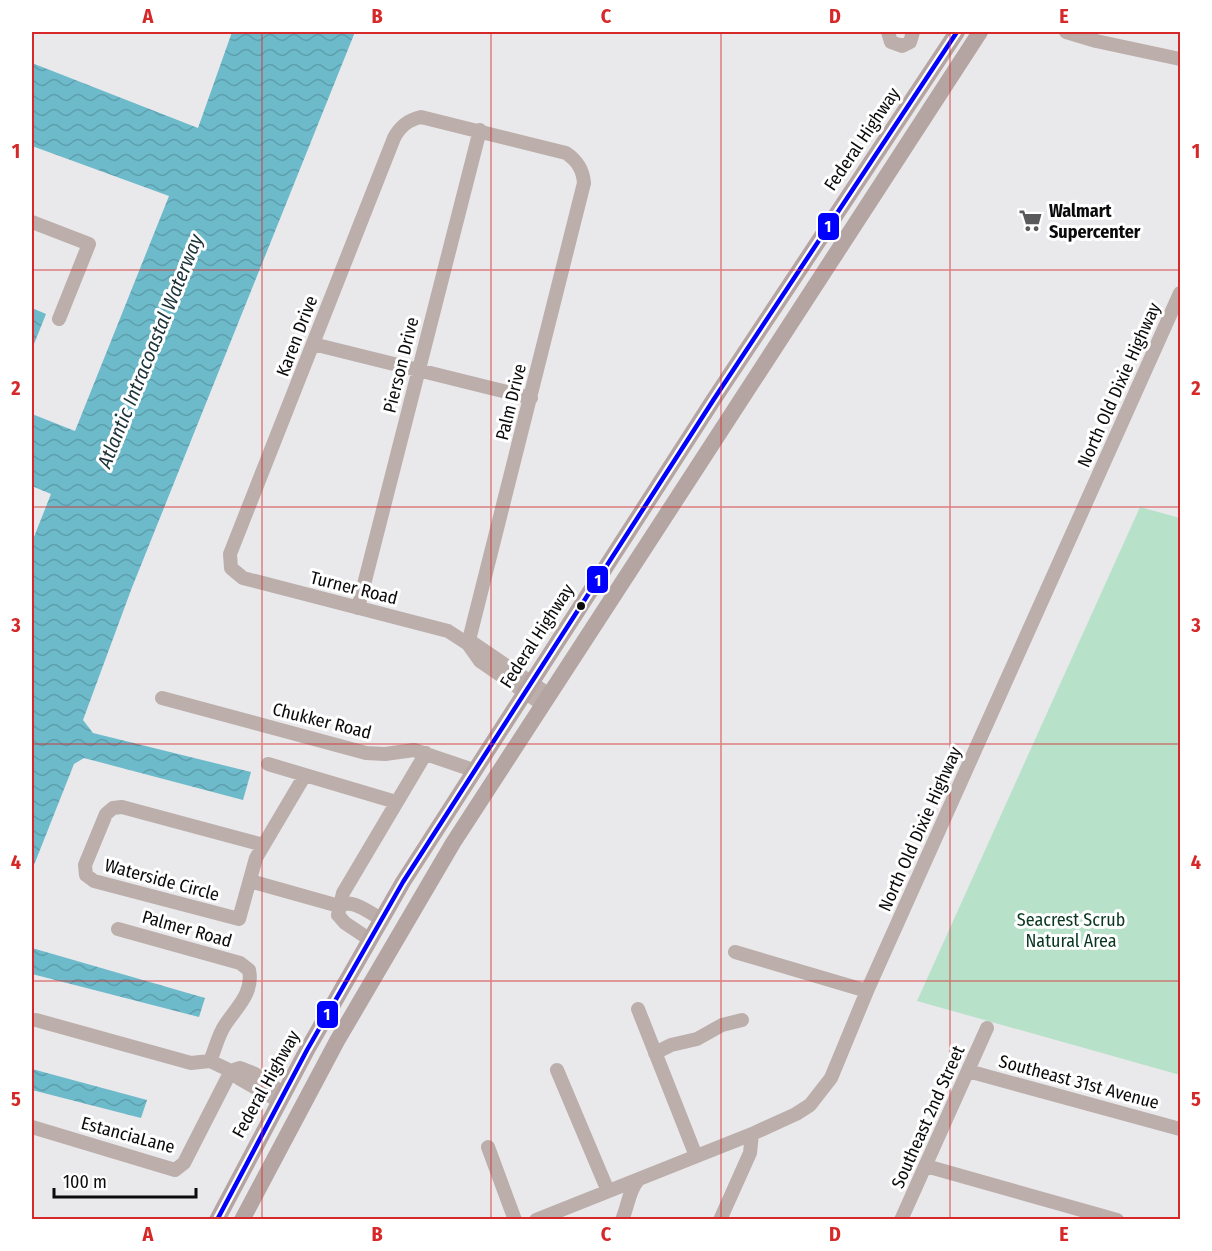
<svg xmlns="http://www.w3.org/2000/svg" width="1212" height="1251" font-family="'Fira Sans Condensed',sans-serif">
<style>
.green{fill:#b7e2c9}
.water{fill:url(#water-waves)}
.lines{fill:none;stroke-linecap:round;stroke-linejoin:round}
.minor{stroke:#bbaeab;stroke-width:14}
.major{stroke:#b4a5a2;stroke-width:16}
.bus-1-casing{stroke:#fff;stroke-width:9}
.bus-1{stroke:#00f;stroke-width:4.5}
.grid{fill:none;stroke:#d62828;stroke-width:1.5;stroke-opacity:0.55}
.bus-dot{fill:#0b0b0c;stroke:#fff;stroke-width:2}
.labels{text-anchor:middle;stroke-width:6;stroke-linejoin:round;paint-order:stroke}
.street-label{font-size:18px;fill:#0b0b0c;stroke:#fff}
.poi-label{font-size:18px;font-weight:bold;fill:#0b0b0c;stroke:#fff;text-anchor:start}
.park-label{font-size:18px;fill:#093720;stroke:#fff}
.water-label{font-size:20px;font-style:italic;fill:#1a3238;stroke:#fff}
.line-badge{stroke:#fff;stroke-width:2}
.badge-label{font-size:16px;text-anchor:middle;font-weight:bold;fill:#fff}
.neatline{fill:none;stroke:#d62828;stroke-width:2}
.grid-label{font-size:20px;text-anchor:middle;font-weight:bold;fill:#d62828}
</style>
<defs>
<pattern id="water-waves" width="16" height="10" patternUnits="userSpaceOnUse" patternTransform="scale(1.5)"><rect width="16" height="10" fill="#6dbacb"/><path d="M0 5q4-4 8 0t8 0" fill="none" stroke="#5d9fad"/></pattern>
</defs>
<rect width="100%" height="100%" fill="#e9e8eb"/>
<path class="green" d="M1140,507l40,11v557l-263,-74z"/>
<path class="water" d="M232,32h123l-224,558 -48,130 10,13 158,39 -8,28 -159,-42 -10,6 -42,106v-328l19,-48 -19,-8v-72l43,17 94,-235 -137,-50v-83l166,65z
M32,308l14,6 -14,35z
M32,948l173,50 -6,19 -167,-43z
M32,1069l115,31 -6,18 -109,-28z"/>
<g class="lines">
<path class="minor" d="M888,32l3,10 11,4 8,-4 3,-10
M1066,32l30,9 84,18
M32,222l57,22 -30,75
M313,344l218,54
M358,608l122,-478
M468,644l116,-461c-1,-13 -6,-22 -18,-30l-145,-36c-13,3 -21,9 -27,21l-164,416 1,14 12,10 205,53 20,13 12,17 62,43
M468,644l5,-1 75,51
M162,698l204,55 19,1 29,-4 59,20
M268,764l128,38
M263,845l-141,-38 -9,1 -7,6 -21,51 1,10 8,6 145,38 17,-61 49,-83
M250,881l89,25c14,-8 29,6 42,13
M118,929l122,34 9,7c5,23 -13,38 -24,55 -7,10 -10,25 -15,36
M369,939l-24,-16 -7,-8 5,-22 83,-140
M735,952l132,39
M638,1009l58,147
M36,1020l155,43 19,-2 21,10 9,8 39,22
M655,1053l16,-8 26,-6 25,-14 20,-5
M557,1070l51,121
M231,1071l9,-3 15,6 28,19
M968,1071l212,58
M32,1127l143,43 9,-7 47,-92
M488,1147l27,73
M926,1166l191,54
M536,1220l216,-86 44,-20 14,-9 21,-27 36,-87 313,-698
M622,1220c6,-14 7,-30 16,-40
M720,1220l30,-67 2,-19
M901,1220l86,-192"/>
<path class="major" d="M217,1220l90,-170 96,-168 311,-483 243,-367
M242,1220l95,-179 116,-198 527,-811"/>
<defs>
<path id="bus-1" d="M217,1220l90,-170 96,-168 311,-483 243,-367"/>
</defs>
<use href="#bus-1" class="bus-1-casing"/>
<use href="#bus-1" class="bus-1"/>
</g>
<path class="grid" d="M262,32v1188M491,32v1188M721,32v1188M950,32v1188M32,270h1148M32,507h1148M32,744h1148M32,981h1148"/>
<defs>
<symbol id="supermarket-bare" viewBox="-9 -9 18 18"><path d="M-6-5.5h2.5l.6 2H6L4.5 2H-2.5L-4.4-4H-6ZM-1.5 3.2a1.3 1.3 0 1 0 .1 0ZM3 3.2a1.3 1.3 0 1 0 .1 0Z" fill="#59585a" stroke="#fff" stroke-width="2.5" paint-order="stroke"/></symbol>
</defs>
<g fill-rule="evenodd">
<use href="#supermarket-bare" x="1014" y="204" width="33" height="33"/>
</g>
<circle class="bus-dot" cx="581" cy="606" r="5"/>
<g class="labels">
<g class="street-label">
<text transform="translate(862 139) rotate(-56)" y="6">Federal Highway</text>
<text transform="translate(297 336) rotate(-69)" y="6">Karen Drive</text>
<text transform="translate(401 365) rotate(-76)" y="6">Pierson Drive</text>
<text transform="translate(1119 385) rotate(-66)" y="6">North Old Dixie Highway</text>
<text transform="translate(511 402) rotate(-76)" y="6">Palm Drive</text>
<text transform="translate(354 588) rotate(14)" y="6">Turner Road</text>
<text transform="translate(537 636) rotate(-57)" y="6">Federal Highway</text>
<text transform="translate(322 721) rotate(14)" y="6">Chukker Road</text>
<text transform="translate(920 829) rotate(-66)" y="6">North Old Dixie Highway</text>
<text transform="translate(162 880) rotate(15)" y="6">Waterside Circle</text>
<text transform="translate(187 929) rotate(16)" y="6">Palmer Road</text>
<text transform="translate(1079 1082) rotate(15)" y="6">Southeast 31st Avenue</text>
<text transform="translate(266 1084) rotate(-61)" y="6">Federal Highway</text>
<text transform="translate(928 1117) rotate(-66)" y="6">Southeast 2nd Street</text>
<text transform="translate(128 1135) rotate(15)" y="6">EstanciaLane</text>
</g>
<g class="poi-label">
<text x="1049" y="217">Walmart<tspan x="1049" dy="21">Supercenter</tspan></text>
</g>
<g class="park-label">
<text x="1071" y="926">Seacrest Scrub<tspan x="1071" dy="21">Natural Area</tspan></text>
</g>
<g class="water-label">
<text transform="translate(150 351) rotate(-68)" y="7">Atlantic Intracoastal Waterway</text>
</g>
</g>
<g class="line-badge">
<rect x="817" y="212" width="23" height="29" rx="6" fill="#00f"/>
<rect x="586" y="565" width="23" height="29" rx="6" fill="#00f"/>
<rect x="316" y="1000" width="23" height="29" rx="6" fill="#00f"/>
</g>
<g class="badge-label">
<text x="828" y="232">1</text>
<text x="598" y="586">1</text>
<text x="327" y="1020">1</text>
</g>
<rect width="1212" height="1251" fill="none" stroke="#ffffff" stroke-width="66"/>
<path d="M54 1188v9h142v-9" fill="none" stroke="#0b0b0c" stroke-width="3"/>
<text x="63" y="1188" font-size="18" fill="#0b0b0c" stroke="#ffffff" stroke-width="4.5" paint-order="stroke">100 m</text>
<rect x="33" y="33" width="1146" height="1185" class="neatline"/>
<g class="grid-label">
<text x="148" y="23">A</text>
<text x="377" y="23">B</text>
<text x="606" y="23">C</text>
<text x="835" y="23">D</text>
<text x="1064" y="23">E</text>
<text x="16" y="158">1</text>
<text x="1196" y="158">1</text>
<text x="16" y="395">2</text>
<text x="1196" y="395">2</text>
<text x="16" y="632">3</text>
<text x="1196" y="632">3</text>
<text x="16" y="869">4</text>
<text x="1196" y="869">4</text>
<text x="16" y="1106">5</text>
<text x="1196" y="1106">5</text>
<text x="148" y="1241">A</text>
<text x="377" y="1241">B</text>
<text x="606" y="1241">C</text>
<text x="835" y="1241">D</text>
<text x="1064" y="1241">E</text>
</g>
</svg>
